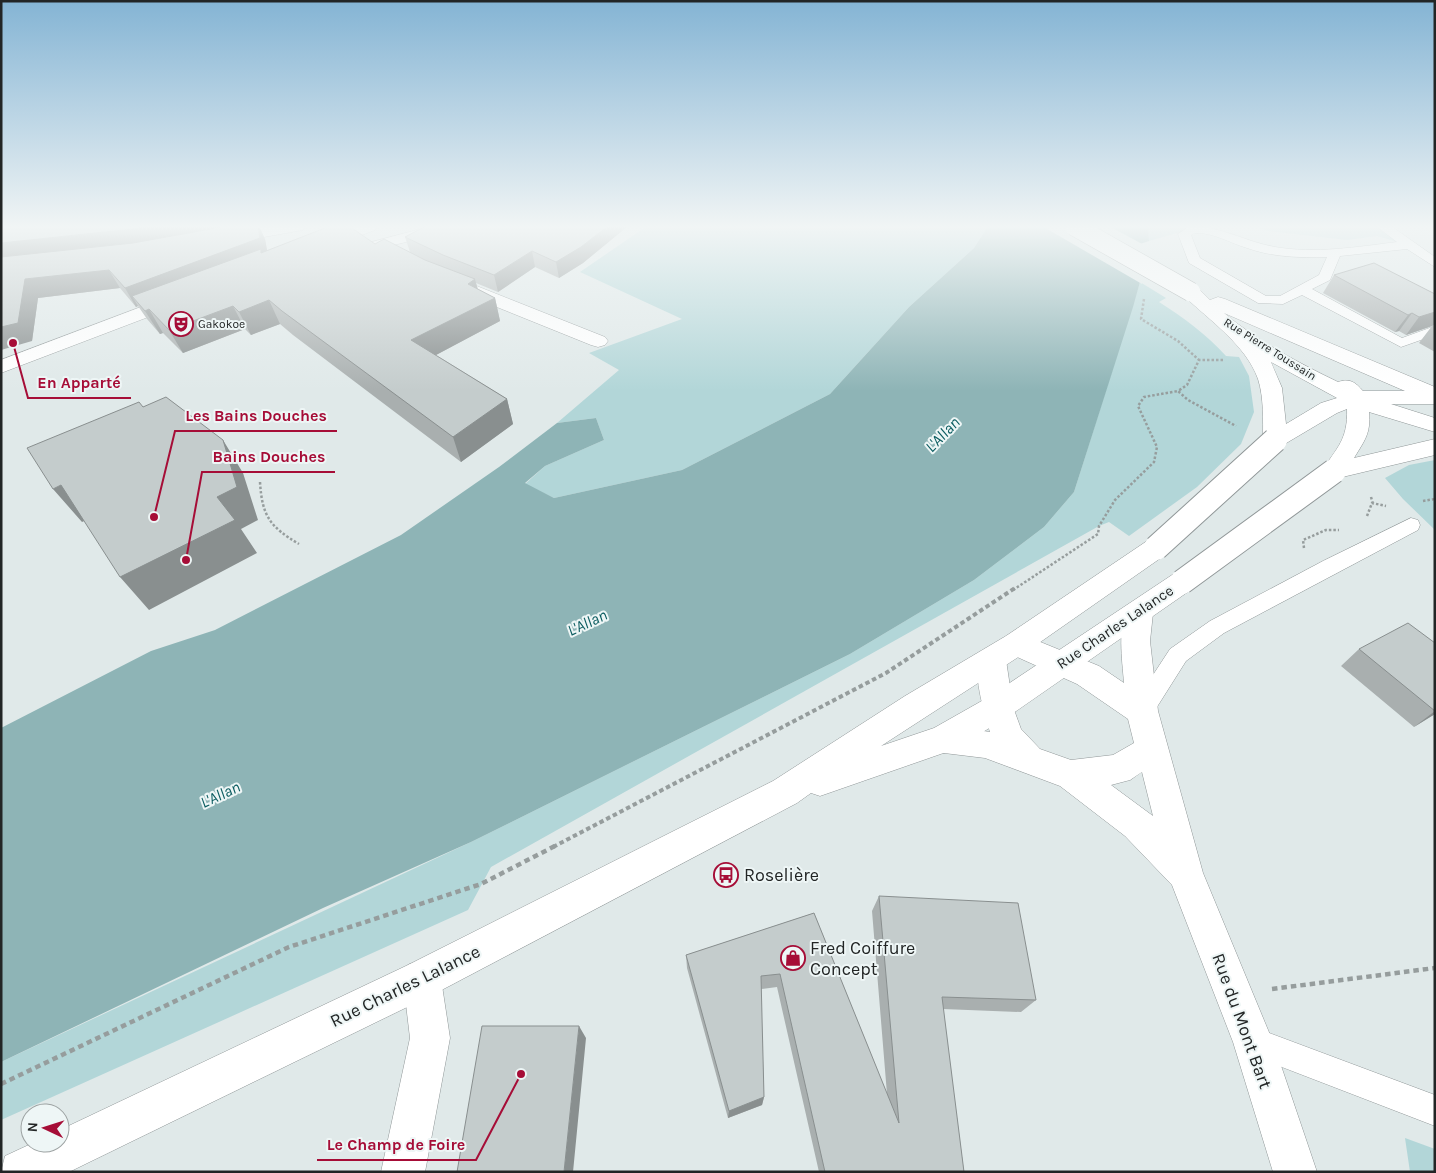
<svg xmlns="http://www.w3.org/2000/svg" width="1436" height="1173" font-family="Karla,sans-serif">
<style>
.green{fill:#b2d6d8}
.water{fill:#8eb4b6}
.pier{fill:#e0e9e9}
.lines{fill:none;stroke-linecap:round;stroke-linejoin:round}
.lane-casing{stroke:#909798;stroke-width:1}
.street-casing{stroke:#909798;stroke-width:1}
.secondary-casing{stroke:#909798;stroke-width:1}
.path-far2{stroke:#969d9d;stroke-width:2.5;stroke-dasharray:2.5 2;stroke-linecap:butt}
.path-far1{stroke:#969d9d;stroke-width:4;stroke-dasharray:4.5 3;stroke-linecap:butt}
.path{stroke:#969d9d;stroke-width:4.5;stroke-dasharray:5.5 4;stroke-linecap:butt}
.lane{fill:#fff;fill-rule:evenodd}
.street{fill:#fff;fill-rule:evenodd}
.secondary{fill:#fff;fill-rule:evenodd}
.secondary-bridge-far1-casing{stroke:#909798;stroke-width:20;stroke-linecap:butt}
.secondary-bridge-casing{stroke:#909798;stroke-width:26;stroke-linecap:butt}
.secondary-bridge-far1{stroke:#fff;stroke-width:19}
.secondary-bridge{stroke:#fff;stroke-width:24}
.wall{fill:#a9afaf}
.shaded-wall{fill:#898f8f}
.building{fill:#c4cccc;stroke:#898f8f}
.labels{text-anchor:middle;stroke-width:4;stroke-linejoin:round;paint-order:stroke}
.far-poi-label{font-size:12px;fill:#222525;stroke:#eef6f6;text-anchor:start}
.far-street-label{font-size:12px;fill:#222525;stroke:#eef6f6}
.street-label{font-size:15px;fill:#222525;stroke:#eef6f6}
.water-label{font-size:16px;font-style:italic;fill:#0b5c60;stroke:#eef6f6}
.near-poi-label{font-size:18px;fill:#222525;stroke:#eef6f6;text-anchor:start}
.near-street-label{font-size:18px;fill:#222525;stroke:#eef6f6}
.leader{fill:none;stroke:#a60d37;stroke-width:2}
.callout-dot{fill:#a60d37;stroke:#eef6f6;stroke-width:2}
.callout-label{font-size:16px;text-anchor:middle;font-weight:bold;fill:#a60d37;stroke:#eef6f6;stroke-width:4;stroke-linejoin:round;paint-order:stroke}
</style>
<rect width="100%" height="100%" fill="#e0e9e9"/>
<path class="green" d="M647,226h341l-14,22 -65,59 -79,87 -148,76 -128,28 -29,-14 20,-18 59,-26 -8,-22 -39,5 62,-53 -30,-17 93,-34 -102,-47z
M1148,226h53l-52,15z
M1254,226h128l26,19 -31,-9 -30,4 -79,-9z
M1140,282l26,16 -7,4c25,16 47,32 67,54l13,1 10,19 5,36 -13,32 -44,43 -68,49 -20,-14 -10,4 -608,341 -23,43 -467,210v-58l470,-220 379,-188 124,-74 70,-53 30,-35z
M1435,460v70l-32,-31 -18,-21 24,-13z
M1405,1138l30,11v23h-25z"/>
<path class="water" d="M988,226h160l1,15 -9,3v38l-7,25 -59,185 -30,35 -70,53 -124,74 -379,188 -148,66 -322,154v-334l150,-77 64,-21 186,-95 98,-68 58,-44 39,-5 8,22 -59,26 -20,17 29,15 128,-28 148,-76 79,-87 65,-59z"/>
<path class="pier" d="M1042,226h67l35,19 -2,39z"/>
<g class="lines">
<defs>
<path id="lane" d="M432,226h18l-19,10 -54,13 -6,-4 1,-3z
M1190,226c31,0 56,16 85,21 40,7 82,0 122,-5l-21,-16h15l44,31v10l-28,-18 -67,7 -10,24 -18,9 90,49 33,-12v9l-34,12 -99,-52 -19,9 -25,-1 -69,-40 -11,-29zM1195,233c18,-1 35,10 52,15 25,9 53,10 80,9l-8,18 -39,21h-14l-66,-38 -9,-23z
M1411,518l7,2 2,5 -2,5 -194,103 -38,28 -36,57 -8,3 -8,-3 -3,-7 3,-7 36,-55 40,-28 113,-60z
M1253,1027l182,68v31l-192,-74 -5,-10 5,-10z"/>
<path id="street" d="M267,226h38l-2,4 -6,1 -71,13 -6,-1 -3,-4 3,-4z
M459,279l146,58 3,4 -3,4 -7,2 -7,-2 -139,-56 -2,-4 2,-4z
M1139,602l10,3 4,8 -3,28 8,70 45,162 70,169 44,130h-44l-40,-130 -61,-157 -47,-49 -65,-50 -75,-28 -41,-5 -11,-4 -5,-10 5,-10 11,-4 46,7c-6,-21 -19,-61 -9,-81l10,-3 10,3 5,9 7,47 8,22 19,20 31,11 42,-5 21,-12 -6,-24 -51,-35 -71,-32 -5,-8 5,-8 10,-4 83,34 25,17c-2,-26 -7,-54 5,-78zM1142,772l11,44 -42,-31 19,-5z
M422,960l14,5 5,14 9,59 -25,134h-44l29,-134 -7,-59 5,-14z"/>
<path id="secondary" d="M352,226h25l-2,4 -48,18 -6,1 -6,-1 -3,-4 3,-4z
M1191,286l7,2 12,12 8,-3 7,2 210,88v17h-44l44,14v14l-66,-20c2,21 -4,28 -15,46l81,-19v16l-101,24 -9,-2 -3,-6c15,-24 26,-31 25,-62l-10,4 -54,32 -8,3 -8,-3 -4,-5c0,-20 1,-42 -5,-61 -12,-34 -49,-59 -74,-83l-3,-4 3,-4zM1224,313l181,78h-42c-8,-9 -13,-13 -25,-9 -39,-19 -81,-41 -114,-69zM1271,362l66,36 -16,5 -35,21 -4,-36z
M178,293l7,2 3,4 -3,4 -184,70v-13z
M1156,538l9,3 4,7 -4,7 -139,97 -145,94 53,-18 53,-30 185,-123 10,-3 10,3 4,7 -4,7 -183,127 -54,33 -135,47 -9,-3 -14,10 -361,190 -367,179h-68l4,-16 28,-13h27v-13l348,-165 365,-184 132,-85 101,-60 141,-95z"/>
</defs>
<use href="#lane" class="lane-casing"/>
<use href="#street" class="street-casing"/>
<use href="#secondary" class="secondary-casing"/>
<path class="path-far2" d="M1144,299l-3,20 37,22 21,19
M1223,360h-24l-12,25 -9,6 10,9 48,26
M260,482c2,34 10,45 39,62
M1371,497l2,7
M1423,501l12,-2
M1367,516l5,-13 14,3
M1304,548l-1,-8 23,-10h13
M1013,590l85,-56 1,-8 16,-26 39,-38 3,-15 -19,-41 6,-9 34,-6"/>
<path class="path-far1" d="M553,847l333,-174 129,-85"/>
<path class="path" d="M1272,989l163,-21
M1,1084l288,-137 192,-63 74,-38"/>
<use href="#lane" class="lane"/>
<use href="#street" class="street"/>
<use href="#secondary" class="secondary"/>
<defs>
<path id="secondary-bridge-far1" d="M1074,226l117,66"/>
<path id="secondary-bridge" d="M1156,548l119,-108
M1182,582l152,-111"/>
</defs>
<use href="#secondary-bridge-far1" class="secondary-bridge-far1-casing"/>
<use href="#secondary-bridge" class="secondary-bridge-casing"/>
<use href="#secondary-bridge-far1" class="secondary-bridge-far1"/>
<use href="#secondary-bridge" class="secondary-bridge"/>
</g>
<path class="wall" d="M1,226h218l1,2 45,11 2,11 108,-6 35,8 -5,-15 21,-11h202l-45,37 -24,15 -24,-11 -37,25 -22,-9 2,6 17,9 5,23 -64,34 71,44 6,25 -52,38 -168,-127 -13,-11 -29,11 -6,-6 -62,24 -20,-20 -3,1 -13,-15 -9,-13 -2,1 -16,-19 -82,10 -6,43z
M1334,275l101,19v58l-16,-9 13,-17 -26,9 -7,-4 -4,1 -72,-39z
M1435,643v71l-21,13 -73,-61 18,-17z
M879,896l157,104 -15,12 -78,-3 21,163h-145l-42,-185 -16,2 3,108 -2,8 -34,13 -41,-150 -1,-13 128,-42 73,181 -15,-183z"/>
<path class="shaded-wall" d="M149,226h70l1,2 -77,19 -142,15v-19z
M258,226h1l6,13 3,17 -136,40 6,10 -2,1 -11,-19z
M608,226h20l-45,37 -24,15 -3,-16z
M532,251l3,16 -37,25 -4,-17z
M109,270l11,18 -82,10 -6,43 -31,9v-23l24,-48z
M475,279l6,24 -13,-19z
M495,298l5,23 -81,43 -8,-24z
M269,300l11,24 -29,11 -12,-23z
M233,306l12,23 -62,24 -14,-23z
M149,309l14,24 -3,1 -15,-23z
M1435,312v13h-2l-1,1 -26,9 13,-18z
M1412,313l-13,18 -4,1 13,-17z
M507,399l6,25 -52,38 -8,-25z
M223,440l20,33 15,47 -17,9 16,24 -108,57 -29,-33 97,-80z
M61,485l28,34 -7,3 -29,-33z
M1435,711v3l-21,13z
M579,1026l7,12 -13,134h-9z
M764,1097l-2,8 -34,13 1,-7z"/>
<path class="building" d="M1,226h148l-16,3 -132,14z
M227,226h31l2,12 -135,50 -16,-18 -84,9 -7,44 -17,4v-70l132,-14z
M330,226h19l26,18 9,-5 41,21 50,19 -7,5 27,14 -84,42 96,59 -54,38 -171,-126 -13,-11 -30,12 -6,-6 -64,24 -20,-21 -4,2 -13,-15 129,-47v4z
M426,226h182l-27,21 -25,15 -24,-11 -38,24 -51,-20 -38,-18z
M1374,263l61,31v18l-16,5 -7,-4 -4,2 -74,-40z
M166,397l57,43 14,47 -20,10 18,23 -115,57 -59,-92 -8,4 -26,-41 112,-46 4,5z
M1408,623l27,20v68l-76,-62z
M879,896l139,7 18,97 -94,-3 22,175h-139l-45,-198 -19,2 3,121 -35,14 -43,-156 128,-42 85,210z
M482,1026h97l-15,146h-107z"/>
<linearGradient id="sky" x2="0" y2="1"><stop stop-color="#84b4d4"/><stop offset="0.58" stop-color="#f1f5f5"/><stop offset="1" stop-color="#f1f5f5" stop-opacity="0"/></linearGradient>
<rect width="1436" height="391" fill="url(#sky)"/>
<defs>
<symbol id="theatre-ring" viewBox="-11 -11 22 22"><circle r="9.5" fill="#eef6f6" stroke="#a60d37" stroke-width="1.5"/><path d="M-5-5.5Q0-4 5-5.5V0Q5 5 0 6Q-5 5-5 0ZM-3.3-2.5H-1v1.5H-3.3ZM1-2.5H3.3v1.5H1ZM-2.8 1Q0 5.5 2.8 1Z" fill="#a60d37"/></symbol>
<symbol id="bus-ring" viewBox="-11 -11 22 22"><circle r="9.5" fill="#eef6f6" stroke="#a60d37" stroke-width="1.5"/><path d="M-5-6H5V4H4V6H2V4H-2V6H-4V4H-5ZM-3.5-4V0h7V-4ZM-3.5 1.2v1.5H-2V1.2ZM2 1.2v1.5H3.5V1.2Z" fill="#a60d37"/></symbol>
<symbol id="shop-ring" viewBox="-11 -11 22 22"><circle r="9.5" fill="#eef6f6" stroke="#a60d37" stroke-width="1.5"/><path d="M-5-2.5h2.3a2.7 3.5 0 0 1 5.4 0H5L5.5 6h-11ZM-1.5-2.5h3a1.5 2.3 0 0 0-3 0Z" fill="#a60d37"/></symbol>
</defs>
<g fill-rule="evenodd">
<use href="#theatre-ring" x="167" y="310" width="28" height="28"/>
<use href="#bus-ring" x="712" y="861" width="28" height="28"/>
<use href="#shop-ring" x="779" y="944" width="28" height="28"/>
</g>
<g class="labels">
<g class="far-poi-label">
<text x="198" y="328">Gakokoe</text>
</g>
<g class="far-street-label">
<text transform="translate(1270 349) rotate(32)" y="4">Rue Pierre Toussain</text>
</g>
<g class="street-label">
<text transform="translate(1115 627) rotate(-34)" y="5">Rue Charles Lalance</text>
</g>
<g class="water-label">
<text transform="translate(942 434) rotate(-46)" y="6">L'Allan</text>
<text transform="translate(587 622) rotate(-25)" y="6">L'Allan</text>
<text transform="translate(220 794) rotate(-25)" y="6">L'Allan</text>
</g>
<g class="near-poi-label">
<text x="744" y="881">Roselière</text>
<text x="810" y="954">Fred Coiffure<tspan x="810" dy="21">Concept</tspan></text>
</g>
<g class="near-street-label">
<text transform="translate(405 986) rotate(-26)" y="6">Rue Charles Lalance</text>
<text transform="translate(1242 1021) rotate(70)" y="6">Rue du Mont Bart</text>
</g>
</g>
<path class="leader" d="M13 343L28 398H131M154 517L175 431H337M186 560L202 472H335M521 1074L476 1160H317"/>
<g class="callout-dot">
<circle cx="13" cy="343" r="5"/>
<circle cx="154" cy="517" r="5"/>
<circle cx="186" cy="560" r="5"/>
<circle cx="521" cy="1074" r="5"/>
</g>
<g class="callout-label">
<text x="79" y="388">En Apparté</text>
<text x="256" y="421">Les Bains Douches</text>
<text x="269" y="462">Bains Douches</text>
<text x="396" y="1150">Le Champ de Foire</text>
</g>
<rect width="1436" height="1173" fill="none" stroke="#222525" stroke-width="5"/>
<g transform="translate(45 1128) rotate(274)"><circle r="24" fill="#eef6f6" stroke="#9ca2a2"/>
<path d="M0-4L9 19L0 12L-9 19Z" fill="#a60d37"/>
<text y="-8" font-size="14" font-weight="bold" text-anchor="middle" fill="#222525">N</text>
</g>
</svg>
